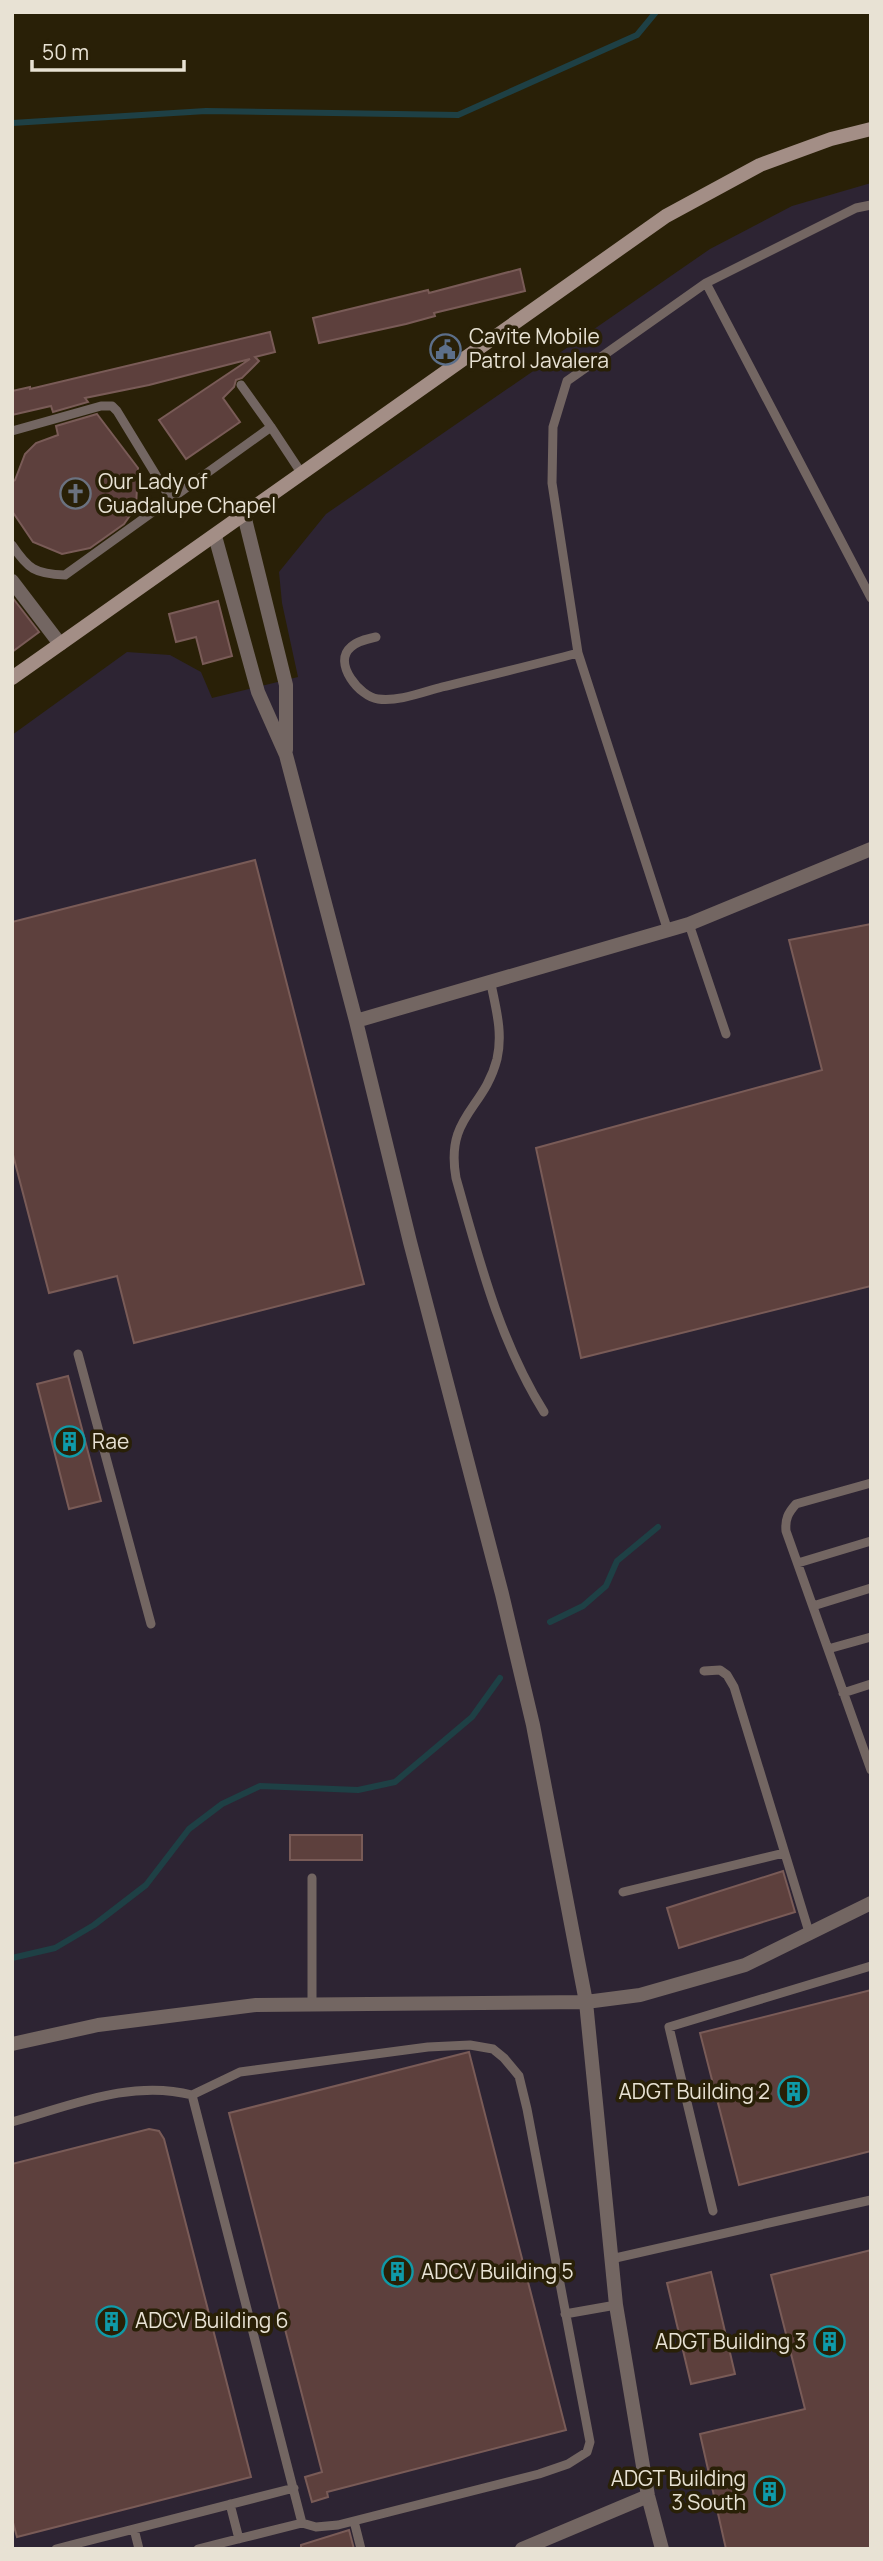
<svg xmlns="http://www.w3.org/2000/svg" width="883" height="2561" font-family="Manrope,sans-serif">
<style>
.industrial{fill:#2d2433}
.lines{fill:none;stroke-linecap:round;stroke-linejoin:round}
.stream{stroke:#1e4045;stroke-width:6}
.building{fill:#5d403d;stroke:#795b57;stroke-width:2}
.service{stroke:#736662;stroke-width:9}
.minor{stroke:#736662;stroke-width:14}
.secondary{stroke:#a38e86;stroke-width:14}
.labels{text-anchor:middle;stroke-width:7;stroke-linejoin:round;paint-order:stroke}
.poi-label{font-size:21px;fill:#e8e2d4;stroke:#292007;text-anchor:start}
</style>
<rect width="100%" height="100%" fill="#292007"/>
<path class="industrial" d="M871,183v2366h-859v-1814l115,-83 43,3 31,17 11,26 86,-21 -16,-74 -3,-31 47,-58 384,-265 82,-43z"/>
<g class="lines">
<path class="stream" d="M12,123l194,-12 252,4 179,-80 19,-23
M550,1622l33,-16 23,-20 11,-25 41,-34
M12,1958l43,-10 39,-23 52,-40 43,-56 33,-25 38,-18 98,4 37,-8 77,-65 28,-39"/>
</g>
<path class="building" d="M520,269l5,22 -91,22 1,3 -29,8 -87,19 -6,-25 115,-28 1,3z
M270,332l5,20 -20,5 4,4 -17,17 -6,2 -2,7 -11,11 17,24 -54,37 -27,-39 91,-61 -101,26 -64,13 3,4 -35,10 -2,-6 -39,9v-24l18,-4v2z
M97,414l41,54 -2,39 -12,17 -34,24 -28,6 -29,-12 -21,-31v-29l3,-2 10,-26 11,-11 22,-8 -2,-9z
M12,597l27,35 -27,20z
M218,601l14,55 -29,8 -7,-27 -20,5 -7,-28z
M255,860l109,424 -230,59 -17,-67 -68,17 -37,-142v-229z
M871,924v362l-290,72 -45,-210 286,-78 -33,-130z
M68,1376l33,125 -32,8 -32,-125z
M290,1835h72v25h-72z
M783,1871l12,41 -116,36 -12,-40z
M871,1990v161l-132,34 -39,-152z
M469,2052l97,378 -239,62 1,5 -16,5 -7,-25 17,-5 -93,-359z
M149,2129l10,2 5,8 87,338 -234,60 -5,-18v-355z
M871,2250v299h-145l-26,-115 105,-25 -34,-134z
M711,2272l24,102 -44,10 -24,-101z
M349,2530l5,19h-53v-4z"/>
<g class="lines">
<path class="service" d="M706,283l165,315
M241,385l30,42
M12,431l89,-25h11l5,5 53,87
M12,545c16,24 23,29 53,30l206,-148 31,47
M376,637c-9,2 -19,4 -25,10 -19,16 9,50 27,52 20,3 45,-7 64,-12 45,-11 91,-22 136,-34
M689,924l37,110
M668,931l-90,-278 -26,-170 1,-56 14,-46 139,-98 150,-75 15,-3
M491,984c5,25 12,49 6,75 -13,51 -52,57 -41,119 23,81 43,162 88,234
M78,1354l73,270
M871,1483l-75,21c-8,9 -11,15 -10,27l85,239
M798,1563l73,-22
M813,1606l58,-18
M828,1649l43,-12
M704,1671l16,-1 7,5 7,12 75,245
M843,1693l28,-9
M623,1892l161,-39
M312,2003v-125
M192,2095l110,428
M12,2122c58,-16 119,-43 180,-27l48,-23 188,-25 42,-2 23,4 11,9 15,18 8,33 63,333 -3,10 -19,12 -29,10 -201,51 -22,2 -14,-4 -104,26
M713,2211l-44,-184 202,-61
M611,2259l260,-59
M565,2314l51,-9
M230,2504l9,35
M354,2521l7,28
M134,2529l5,20
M56,2549l238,-61"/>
<path class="minor" d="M244,515l42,170v65
M215,536l43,156 28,63 70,266 54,221 92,352 31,131 53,277 30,303 32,191 14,53
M12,581l48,63
M356,1021l333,-97 182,-75
M12,2044l86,-19 158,-20 330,-3 54,-7 105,-30 126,-62
M522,2549l126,-53"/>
<path class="secondary" d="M12,678l654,-462 94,-51 71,-26 40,-10"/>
</g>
<defs>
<symbol id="civic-ring" viewBox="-11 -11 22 22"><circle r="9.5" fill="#292007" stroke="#5c6f8a" stroke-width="1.5"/><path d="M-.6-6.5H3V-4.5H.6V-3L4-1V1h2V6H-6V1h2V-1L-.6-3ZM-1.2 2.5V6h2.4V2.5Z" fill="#5c6f8a"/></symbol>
<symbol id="church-ring" viewBox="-11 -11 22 22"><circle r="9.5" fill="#292007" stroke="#6b7280" stroke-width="1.5"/><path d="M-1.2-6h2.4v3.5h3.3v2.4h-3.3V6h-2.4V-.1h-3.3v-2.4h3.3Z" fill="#6b7280"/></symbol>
<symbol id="building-ring" viewBox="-11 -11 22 22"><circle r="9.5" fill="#292007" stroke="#0f9aa8" stroke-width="1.5"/><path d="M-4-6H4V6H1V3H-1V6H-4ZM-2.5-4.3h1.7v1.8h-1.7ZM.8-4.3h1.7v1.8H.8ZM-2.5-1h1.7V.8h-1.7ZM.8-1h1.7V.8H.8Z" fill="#0f9aa8"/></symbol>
</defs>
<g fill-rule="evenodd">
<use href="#civic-ring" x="428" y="332" width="35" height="35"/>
<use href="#church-ring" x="58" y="476" width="35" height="35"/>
<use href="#building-ring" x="52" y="1424" width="35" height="35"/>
<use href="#building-ring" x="776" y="2074" width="35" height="35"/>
<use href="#building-ring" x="380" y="2254" width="35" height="35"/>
<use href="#building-ring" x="94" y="2304" width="35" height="35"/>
<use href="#building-ring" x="812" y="2324" width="35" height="35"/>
<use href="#building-ring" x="752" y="2474" width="35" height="35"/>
</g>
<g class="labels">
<g class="poi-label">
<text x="469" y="344">Cavite Mobile<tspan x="469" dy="24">Patrol Javalera</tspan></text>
<text x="98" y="489">Our Lady of<tspan x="98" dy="24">Guadalupe Chapel</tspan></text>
<text x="92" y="1449">Rae</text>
<text x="770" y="2099" text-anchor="end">ADGT Building 2</text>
<text x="421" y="2279">ADCV Building 5</text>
<text x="135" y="2328">ADCV Building 6</text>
<text x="806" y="2349" text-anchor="end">ADGT Building 3</text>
<text x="746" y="2486" text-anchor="end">ADGT Building<tspan x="746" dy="24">3 South</tspan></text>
</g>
</g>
<rect width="883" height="2561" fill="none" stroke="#e8e2d4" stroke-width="28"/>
<path d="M32 60v10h152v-10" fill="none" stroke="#e8e2d4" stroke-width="3.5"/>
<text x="42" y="60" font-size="21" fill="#e8e2d4" stroke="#292007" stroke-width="5" paint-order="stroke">50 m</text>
</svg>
